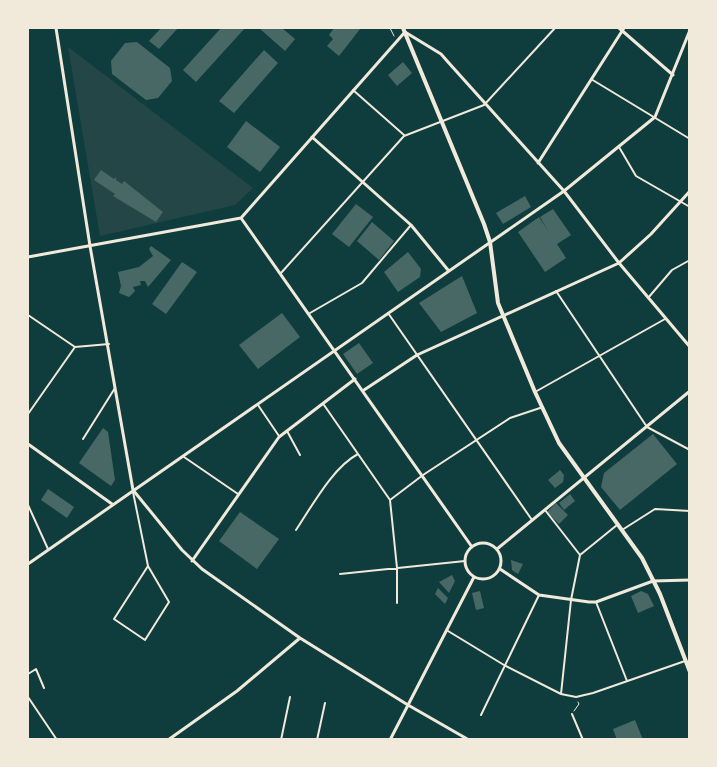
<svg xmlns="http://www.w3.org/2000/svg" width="717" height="767" font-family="Commissioner,sans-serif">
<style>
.green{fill:#244646}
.building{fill:#486865}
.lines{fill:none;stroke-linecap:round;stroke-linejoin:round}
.path{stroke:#f1e9da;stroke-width:1}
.service{stroke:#f1e9da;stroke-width:2}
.minor{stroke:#f1e9da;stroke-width:3}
.tertiary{stroke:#f1e9da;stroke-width:4}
</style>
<rect width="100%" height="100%" fill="#0f3d3e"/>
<path class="green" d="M68,47l185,141 -18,17 -135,31z"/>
<path class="building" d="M161,28h17l-19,21 -10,-8z
M221,28h24l-49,54 -13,-12z
M259,28h23l13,11 -10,12z
M334,28l26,1 -21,27 -12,-10 6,-7 -4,-4z
M137,42l33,26 2,13 -14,17 -12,2 -34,-26 -1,-13 14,-18z
M264,50l14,13 -44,50 -15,-12z
M403,62l9,11 -15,13 -9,-11z
M246,121l34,26 -20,25 -33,-25z
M101,170l13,9 2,-2v3l6,4 2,-3 39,31 -7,10 -43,-26 2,-2 -21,-14z
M525,196l6,11 -28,17 -7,-11z
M356,204l17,13 -24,30 -17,-13z
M553,209l18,26 -14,9 9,14 -21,14 -27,-40 21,-15 9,14 -8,-14z
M372,222l22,19 -15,19 -22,-19z
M151,246l20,14 -23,27 -3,-6h-5l1,4 -8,2 2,4 -6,6 -10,-4 2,-7 -3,-14 21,-5 14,-11 -4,-7z
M408,252l13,17 -1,8 -22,15 -14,-20z
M182,262l15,10 -31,42 -14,-10z
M462,276l15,37 -36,19 -22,-29z
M282,313l18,24 -42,32 -19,-24z
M359,343l14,20 -16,11 -14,-20z
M103,428l5,4 7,48 -4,6 -32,-23z
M653,434l24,30 -57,46 -19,-23 3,-14z
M560,470l4,5 -1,7 -8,6 -7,-8z
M48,489l26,18 -7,11 -26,-18z
M570,494l5,7 -11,9 -5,-7z
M556,503l12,12 -9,9 -12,-12z
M240,512l39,27 -22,30 -38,-28z
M511,560l12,4 -5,10 -6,-4z
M452,575l3,6 -6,12 -10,-11z
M438,588l10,10 -3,6 -10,-10z
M480,591l4,17 -8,2 -4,-17z
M641,591l7,3 6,12 -16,7 -7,-17z
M635,720l8,20h-26l-4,-11z"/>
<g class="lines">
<path class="path" d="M390,28l4,8
M574,711l5,-7 -1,-2"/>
<path class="service" d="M591,79l99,60
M353,90l51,45
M619,147l17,29 54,31
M281,273l123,-137 80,-31 71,-77
M556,291l91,136 43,23
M648,298l24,-28 18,-10
M310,313l52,-30 49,-58
M388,313l144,207
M28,315l47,32
M535,392l130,-73
M258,405l21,31
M324,405l66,95 7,68v35
M28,414l47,-67 34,-3
M287,431l13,24
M83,439l32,-51
M184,457l54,37
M133,492l15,74 21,36 -24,38 -31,-21 34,-53
M390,500l33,-25 87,-57 33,-11
M28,505l20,44
M545,510l35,45 -9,45 -10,94
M296,530c16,-24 37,-63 62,-76
M622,530l33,-21 35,2
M580,555l37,-30
M340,574l125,-13
M596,602l31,79
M448,631l56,34 57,29 15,3 17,-4 92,-32
M28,674l8,-5 8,19
M28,697l29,43
M572,714l11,26
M481,715l58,-120
M281,740l9,-43
M317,740l8,-37"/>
<path class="minor" d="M56,28l34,218 43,244 49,60 20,19 98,69 108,67 61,35
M619,28l54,47
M312,137l99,88 37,45
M538,163l86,-135
M241,218l231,329
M28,257l213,-39 164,-186 36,22 7,8 116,129 55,72 71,84
M364,390l53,-35 202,-92 32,-29 39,-43
M28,444l84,60
M465 561a18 18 0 1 1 36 0a18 18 0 1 1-36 0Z
M497,549l193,-158
M192,561l87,-124 76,-58
M28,564l536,-373 91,-74 35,-87
M500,569l39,26 50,7h7l57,-21 37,-1
M168,740l69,-49 63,-53
M390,740l84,-163"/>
<path class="tertiary" d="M403,28l81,196 6,18 8,61 37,89 24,51 83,115 18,36 30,78"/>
</g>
<rect width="717" height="767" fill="none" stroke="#f1e9da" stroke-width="58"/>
</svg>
